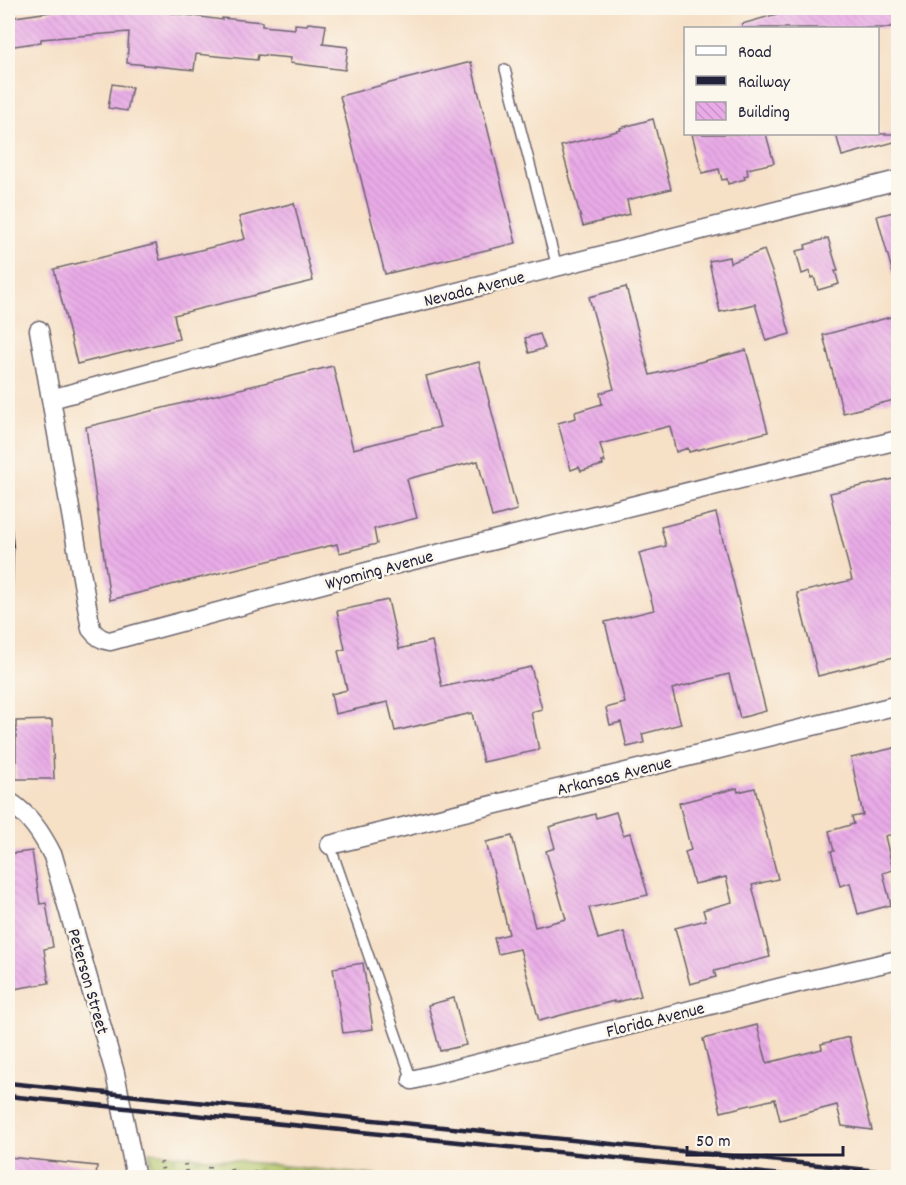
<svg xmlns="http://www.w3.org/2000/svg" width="906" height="1185" font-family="Dekko,sans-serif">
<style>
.cemetery{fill:url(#cemetery-stones);stroke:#6a7453;stroke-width:1.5}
.building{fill:url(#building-back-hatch)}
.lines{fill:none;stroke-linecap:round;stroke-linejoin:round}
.lane-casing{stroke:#6c646c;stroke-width:12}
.street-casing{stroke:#6c646c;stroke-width:21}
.path{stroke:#6c646c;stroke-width:4;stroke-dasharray:1.5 4.5;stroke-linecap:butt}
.lane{stroke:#fff;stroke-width:9}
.street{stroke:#fff;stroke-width:18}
.rail{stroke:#22223b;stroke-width:4.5}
.labels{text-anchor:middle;stroke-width:5;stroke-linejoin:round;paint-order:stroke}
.street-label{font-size:18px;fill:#22223b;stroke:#fbf7ec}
</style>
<defs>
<pattern id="cemetery-stones" width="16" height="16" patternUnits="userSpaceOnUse" patternTransform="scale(1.5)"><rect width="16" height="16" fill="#b1c66b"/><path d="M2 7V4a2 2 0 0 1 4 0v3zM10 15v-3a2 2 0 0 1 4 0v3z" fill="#98aa5e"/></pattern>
<pattern id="building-back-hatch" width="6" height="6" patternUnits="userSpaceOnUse" patternTransform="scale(1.5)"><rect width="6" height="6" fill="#e9abe7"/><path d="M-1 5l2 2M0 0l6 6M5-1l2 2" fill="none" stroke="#c893c7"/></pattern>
</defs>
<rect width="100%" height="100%" fill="#fbf7ec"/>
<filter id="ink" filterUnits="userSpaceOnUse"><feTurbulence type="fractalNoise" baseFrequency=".0167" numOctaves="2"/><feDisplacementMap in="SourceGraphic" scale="12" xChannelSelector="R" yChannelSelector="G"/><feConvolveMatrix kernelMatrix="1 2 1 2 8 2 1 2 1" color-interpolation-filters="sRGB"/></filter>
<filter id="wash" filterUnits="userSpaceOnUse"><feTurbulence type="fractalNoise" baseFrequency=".008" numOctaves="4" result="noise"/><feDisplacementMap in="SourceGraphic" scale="24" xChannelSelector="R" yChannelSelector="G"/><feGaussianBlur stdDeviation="1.35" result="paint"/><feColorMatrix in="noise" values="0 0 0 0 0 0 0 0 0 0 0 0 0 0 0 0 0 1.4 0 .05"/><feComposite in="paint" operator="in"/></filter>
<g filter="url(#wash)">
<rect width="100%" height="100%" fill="#f6e0c6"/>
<path class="cemetery" d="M149,1152l242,25h-238z"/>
<g id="blocks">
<path class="building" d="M79,8h42l37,3 64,9v-2l40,4v4l33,3v-5l12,1 1,-2 18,2 -3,19 25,3 -3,23 -55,-7 1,-5 -33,-3 -1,5 -61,-6 -2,16 -67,-7 2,-31 -88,7v3l-33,5v-29l42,-6v-2z
M798,8h100v17l-12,3h-144v-4z
M471,62l45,181 -131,31 -45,-178z
M112,84l20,3 -5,24 -19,-3z
M653,119l18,70 -44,11 3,14 -47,12 -22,-80 60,-16 -1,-2z
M692,134h74l8,29 -27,6 1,6 -4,1 1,3 -17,5 -1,-5 -5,1 -3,-11 -17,4z
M836,134h62v7l-56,15z
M294,203l19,78 -139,34 5,24 -102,25 -23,-95 102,-25 4,16 85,-21 -6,-22z
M898,211v62l-5,1 -16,-58z
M828,238l10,33h-3l4,13 -21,6 -4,-13 -3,1 -1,-7 -8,3 -6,-23 10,-2 -1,-4z
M764,250l12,33 14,51 -24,7 -11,-37 -35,8 -11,-51 20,-4 1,6z
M626,287l24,88 96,-25 22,82 -79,20 -1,-4 -12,4 -6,-26 -70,18 5,18h-3l1,3 -22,6 -2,-4 -8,3 -13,-47 18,-5 -1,-6 27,-8 -2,-11 14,-4 -25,-92z
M898,315v84l-55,14 -20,-78z
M540,334l5,14 -16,5 -4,-15z
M479,362l38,148 -25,7 -14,-56 -71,18 10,39 -43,11 3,15 -38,9 -2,-9 -227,56 -24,-173 247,-61 20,83 87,-22 -14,-51z
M898,478v178l-80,20 -21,-83 55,-13 -22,-87z
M716,513l50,198 -26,7 -11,-44 -57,15 9,35 -39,10 2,9 -17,4 -6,-25 -11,3 -4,-17 19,-5 -20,-81 49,-12 -15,-57 27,-7 -5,-19z
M388,600l11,49 33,-8 10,46 89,-20 11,42 -11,3 8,38 -56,12 -11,-49 -77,18 -7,-29 -53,12 -4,-20 16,-4 -9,-39 7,-2 -8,-38z
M52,720l2,59h-38v-58z
M898,747v86l-13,3 8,34 -10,3 8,32 -33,9 -8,-31 -10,3 -9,-35h3l-5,-20 25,-7 -2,-7 11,-2 -12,-57z
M737,788l1,4 17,-4 23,91 -26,6 18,72 -56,14 2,6 -26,7 -15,-56 31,-8 -3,-10 29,-8 -6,-25 -32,7 -9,-32 6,-2 -12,-47z
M616,812l7,23 7,-2 18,62 -59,13 9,31 26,-7 17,64 -27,7v-2l-75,20 -19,-72 -22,5 -4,-16 15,-4 -23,-92 26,-6 23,91 31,-8 -20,-68 9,-3 -6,-21 46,-13 1,4z
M32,851l8,53 6,-1 7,44 -9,2 5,34 -41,7v-136z
M363,963l10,66 -30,4 -10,-65z
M454,998l12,47 -26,6 -12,-46z
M757,1025l10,38 55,-14 -1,-5 28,-7 23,93 -30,-4 -5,-21 -57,15 -5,-21 -54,13 -18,-73z
M8,1157l89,9 -1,12h-88z"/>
</g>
</g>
<g filter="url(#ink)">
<use href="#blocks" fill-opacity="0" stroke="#6c646c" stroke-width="1.5"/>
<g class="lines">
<defs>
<path id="lane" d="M505,69l52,198
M330,845l82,235"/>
<path id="street" d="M39,330l52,299c5,7 10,11 19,12l279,-75 509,-126
M51,399l233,-63 614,-156
M8,801c21,13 34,33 45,55l62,217 21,105
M330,845l568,-140
M412,1080l398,-100 88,-20"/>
</defs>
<use href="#lane" class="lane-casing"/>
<use href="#street" class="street-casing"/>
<path class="path" d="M161,1162l3,16
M185,1164l2,14
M209,1167v11
M231,1169l2,9
M255,1171v7
M275,1173l1,5
M297,1176v2"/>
<use href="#lane" class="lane"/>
<use href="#street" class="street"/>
<path class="rail" d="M8,511l4,37 -4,128
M8,1083l890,90
M8,1096l804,82"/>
</g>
</g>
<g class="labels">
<g class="street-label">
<text transform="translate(474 288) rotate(-14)" y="6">Nevada Avenue</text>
<text transform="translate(379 569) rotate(-15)" y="6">Wyoming Avenue</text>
<text transform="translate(614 775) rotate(-14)" y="6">Arkansas Avenue</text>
<text transform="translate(89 981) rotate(74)" y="6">Peterson Street</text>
<text transform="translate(655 1019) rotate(-14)" y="6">Florida Avenue</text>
</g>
</g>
<rect width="906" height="1185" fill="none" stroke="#fbf7ec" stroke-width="30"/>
<rect x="684" y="27" width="195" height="108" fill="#fbf7ec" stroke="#a4a2a5" stroke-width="1.5"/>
<rect x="696" y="46" width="30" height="9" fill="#ffffff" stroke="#a4a2a5" stroke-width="1.5"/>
<text x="738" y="57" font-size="18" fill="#22223b">Road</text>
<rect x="696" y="76" width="30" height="9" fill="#22223b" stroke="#a4a2a5" stroke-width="1.5"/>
<text x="738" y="87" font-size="18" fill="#22223b">Railway</text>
<rect x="696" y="102" width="30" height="18" fill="url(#building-back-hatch)" stroke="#a4a2a5" stroke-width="1.5"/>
<text x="738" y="117" font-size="18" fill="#22223b">Building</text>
<path d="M687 1146v9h156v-9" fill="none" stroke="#22223b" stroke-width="3"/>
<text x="696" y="1146" font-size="18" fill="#22223b" stroke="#fbf7ec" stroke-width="4.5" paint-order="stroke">50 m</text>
</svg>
